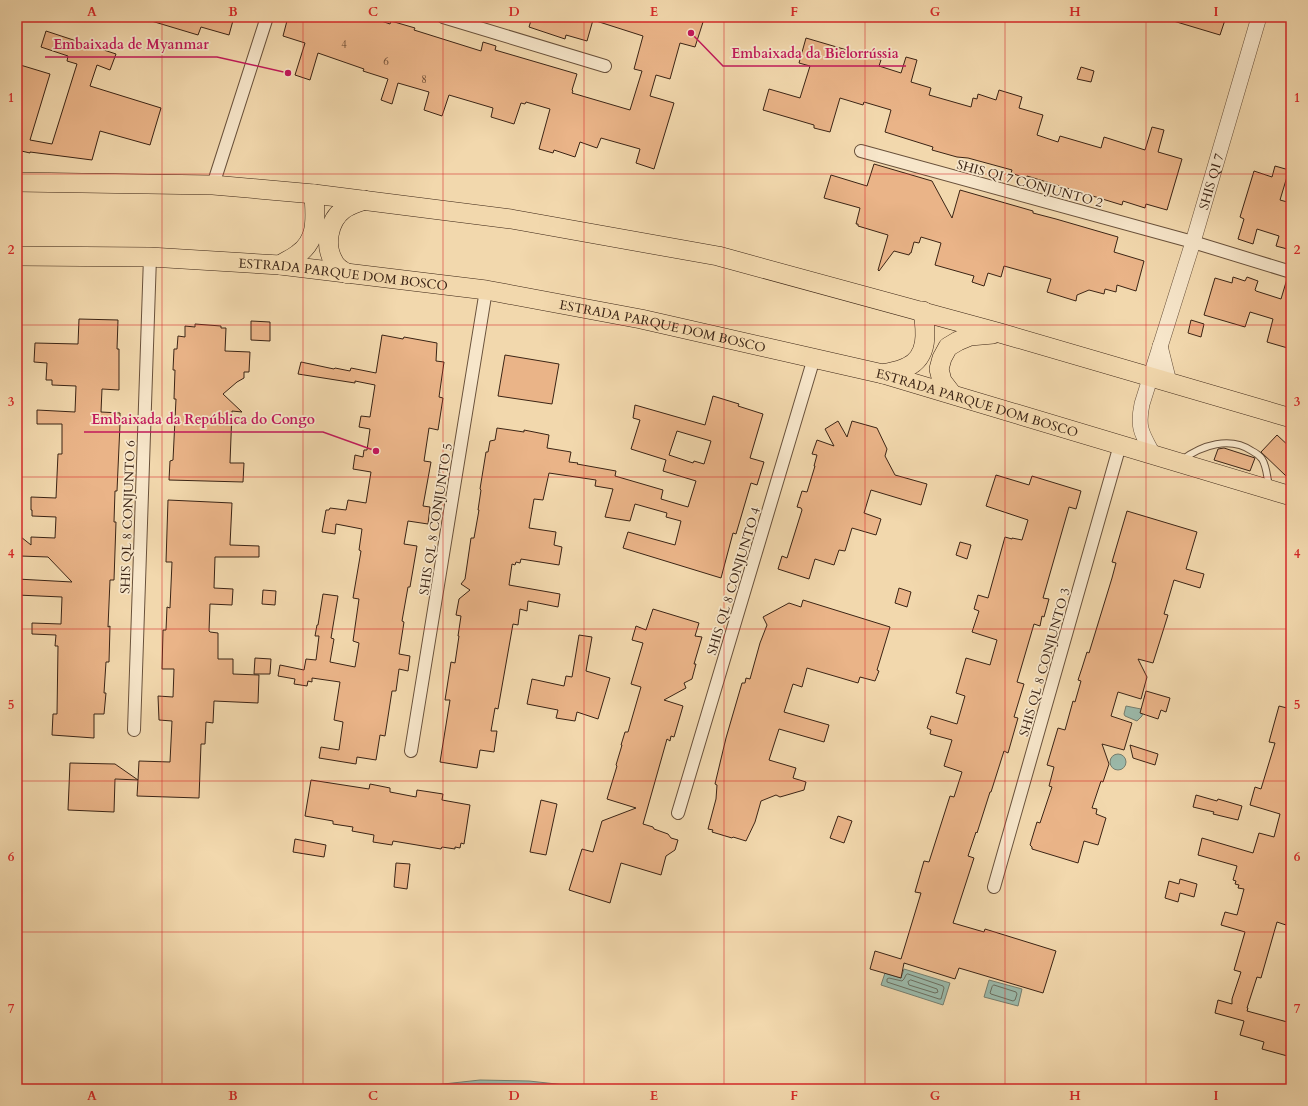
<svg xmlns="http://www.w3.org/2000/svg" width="1308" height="1106" font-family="Cardo,serif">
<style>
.water{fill:#9bbaab;stroke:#757e6f}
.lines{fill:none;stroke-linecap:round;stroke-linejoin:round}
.shore{stroke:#6b6f60;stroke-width:1}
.building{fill:#eab488;stroke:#3b2415;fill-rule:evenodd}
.service-casing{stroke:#69513b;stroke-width:8}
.minor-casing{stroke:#69513b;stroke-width:14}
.tertiary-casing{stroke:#69513b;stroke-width:16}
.primary-casing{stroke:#3b2415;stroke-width:20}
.service{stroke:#f7e6ca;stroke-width:6}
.minor{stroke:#f7e6ca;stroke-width:12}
.tertiary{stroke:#f7e6ca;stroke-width:15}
.primary{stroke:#f2d8ad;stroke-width:19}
.grid{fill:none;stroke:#d62828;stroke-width:1;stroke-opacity:0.55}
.labels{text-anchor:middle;stroke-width:3.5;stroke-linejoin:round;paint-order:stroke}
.number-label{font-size:11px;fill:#674832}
.street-label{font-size:13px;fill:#3b2415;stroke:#f7e6ca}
.leader{fill:none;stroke:#c2185b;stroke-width:1.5}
.callout-dot{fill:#c2185b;stroke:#f7e6ca;stroke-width:1.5}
.callout-label{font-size:14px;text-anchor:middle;font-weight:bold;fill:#c2185b;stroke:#f7e6ca;stroke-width:3.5;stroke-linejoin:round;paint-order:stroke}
.neatline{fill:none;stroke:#d62828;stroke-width:1.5}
.grid-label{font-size:13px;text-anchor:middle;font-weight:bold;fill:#d62828}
</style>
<rect width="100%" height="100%" fill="#f2d8ad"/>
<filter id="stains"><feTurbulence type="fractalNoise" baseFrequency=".005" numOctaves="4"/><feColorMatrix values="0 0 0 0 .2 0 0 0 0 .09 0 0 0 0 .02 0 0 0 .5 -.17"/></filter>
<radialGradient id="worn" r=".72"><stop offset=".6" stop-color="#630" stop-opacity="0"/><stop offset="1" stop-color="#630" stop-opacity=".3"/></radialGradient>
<path class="water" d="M1126,706l15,3 2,2 -1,5 -5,5 -12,-5 -1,-2z
M1110 762a8 8 0 1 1 16 0a8 8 0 1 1-16 0Z
M904,969l46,14 -7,22 -62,-20 4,-12 16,5z
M989,980l33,9 -4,17 -34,-9z
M480,1080l49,1 73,8h-204z"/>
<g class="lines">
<path class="shore" d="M908,974l35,12 1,2 -3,11h-2l-52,-17v-3l2,-1 13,3 2,-2 2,-4z
M911,980l26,9 1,3 -3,1 -26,-8 -1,-3z
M994,985l22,7 1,2 -2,6 -2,1 -22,-7 -1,-1 2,-6z
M435,1089l46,-5 48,1 35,4"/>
</g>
<path class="building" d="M148,17h86l-5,18 -28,-8 -3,8 -50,-15z
M288,17h82l20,7 1,-3 24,7 -1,2 67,21 2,-9 13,4 -1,4 82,24 -5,16 1,1 -1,2 58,17 12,-39 -8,-2 9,-33 -50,-16 -6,21 -21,-6 -1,4 -36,-12 3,-10h164l8,2 -9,28 -15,-4 -10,36 -14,-4 -6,21 24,7 -20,66 -18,-6 4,-14 -39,-11 -4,10 -17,-6 -5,15 -21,-7 -1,3 -14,-4 11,-40 -24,-7 -1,2 -4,-1 -7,21 -23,-7 2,-9 -44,-13 -7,21 -18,-6 5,-18 -31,-9 -6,21 -11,-4 7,-21 -25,-8 1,-2 -46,-16 -8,27 -15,-5 10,-32 -22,-7z
M1170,17h56l-6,18 -50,-15z
M46,31l70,23 -6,16 -13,-5 -7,21 71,22 -11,37 -50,-14 -8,29 -62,-8v1l-13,-3v-86l33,10 -20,66 22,4 25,-80 -10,-3 1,-5 -27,-9z
M806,38l75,22 -2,6 22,7 5,-16 11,3 -6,22 20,6 -2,7 42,12 2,-9 4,1 1,-5 18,6 3,-10 23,7 -3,11 24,7 -6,20 21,7 2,-6 41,12 3,-11 41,13 7,-23 12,3 -6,22 24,7 -15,51 -21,-6 -1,4 -22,-7 -1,4 -95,-29 -1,2 -15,-5 1,-3 -44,-12 -11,-1 -25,-7 1,-3 -48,-15 6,-22 -27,-8 -1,3 -23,-7 -10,34 -16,-4v-3l-51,-15 6,-21 31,9 10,-32 -11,-3z
M1081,67l13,4 -3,11 -14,-3z
M874,164l58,17 20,37 8,-28 73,21v2l23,6 62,18 -4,15 30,9 -8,30 -19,-6 -1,7 -11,-3 -1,5 -15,-4 -12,5 -1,6 -29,-9 4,-13 -47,-13 -3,11 -13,-4 -4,13 -12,-4 2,-6 -39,-11 6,-22 -20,-6 -2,6 -5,-1 -3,11h-1l-1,2 -15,-4 -15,20 -1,-1 10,-35 -30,-9v-2h-2l4,-16 -36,-10 7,-23 36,11z
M1275,166l14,4 -9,30 11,3v47l-15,-4 3,-10 -22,-7 -4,15 -15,-5 6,-20 -4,-2 14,-46 18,6z
M1233,277l12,4 2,-4 11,4 -3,9 1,1 25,8 6,-20h4v70l-24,-7 6,-23 -23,-7 -5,15 -41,-12 11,-37 17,5z
M79,319l39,1 -1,29h2v41l-17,-1 -1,23 19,1v11l-3,67h-2l-1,31h2l-2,58h-4l-2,47 2,-1 -1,36h-3l-2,31h2l-2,21h-10v24l-42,-3 1,-21h4l1,-68h-3l1,-11 -24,-1v-11l29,1 1,-27 -45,-2v-16l55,3 -24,-25 -28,-1 1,-19 10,8v-8l24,1 1,-21 -24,-1v-6h-1v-13l25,1 2,-44h4v-30h-25v-14l38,2 1,-26 -24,-1v-5h-6l1,-17 -13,-1 1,-19 43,1z
M1191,320l13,4 -3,13 -13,-4z
M251,321l19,1v19l-19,-1z
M195,324l26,2v2h5l-1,23 25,1 -1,20h-5v6l-7,4 -14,12 19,18 -10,-1 -2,52h14l-1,19 -74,-2 1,-19 3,-1 3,-61h-2l1,-29h-2l1,-21h3l1,-13 7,1v-11l10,1z
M382,335l21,4 1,-2 33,6 -1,18 8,1 -5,35 4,1 -5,32 -9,-2 -5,33 7,1 -8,44 7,1 -2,17 -20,-3 -4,23 13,2 -7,41h-2l-6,34 2,1 -5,32 11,2 -2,15 -9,-2 -3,22h-4l-7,45 -5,-1 -4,25 -19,-3 -1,7 -37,-6 2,-11 18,3 4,-28 -9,-2 6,-38 -28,-4v4l-4,-1 -1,5 -13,-2 1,-5 -17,-3 2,-11 24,5 2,-11 10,1 3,-24h-4l2,-11h1l5,-31 15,2 -7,42 3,1 -4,23 25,5 4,-24 -6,-2 6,-42 -6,-1 8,-47 -2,-1 3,-21 -26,-5 -1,10 -13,-2 4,-22h3l1,-2 16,2 2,-10 18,3 5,-31 -18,-3 2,-14 8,2 1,-7h3l3,-21 -11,-2 2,-11 9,1 5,-32 -20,-4v2l-57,-9 3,-12 33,7 1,-1 15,3 1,-3 25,5z
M505,355l54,9 -7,40 -54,-8z
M713,396l26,8 -1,2 25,8 -13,44 14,4 -7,23 -6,-2 -15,51 -3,-1 -12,45 -98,-30 5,-16 47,13 6,-24 -15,-4 1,-4 -32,-9 -5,17 -25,-4 8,-28 -18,-3 1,-6 -47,-7 -6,27 -9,-1 -5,29 27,4 -2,13 8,2 -3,18 -38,-6 -1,4 -4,-1 -1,3 -3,-1 -3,21 51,9 -2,13 -30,-6 -1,10 -7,-2 -2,16 -5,-1 -15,85 -3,-1 -4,23h6l-3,21 -14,-2 -3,18 -37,-6 10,-62h-5l6,-38 4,1 4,-27h-1l3,-20 -5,-1 3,-16 11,-9 -9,-6 4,-5 6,-41h3l5,-28h-1l3,-20 -1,-1 6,-37h2l2,-11 5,-1 2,-12 27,4v-2l25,5 -2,13 24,4 -2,10 9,1 -1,1 39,7 -1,5 48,14 -2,9 27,8 8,-26 -33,-10 3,-11 -35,-11 9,-29 -7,-2 2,-13 70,20zM677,431l34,10 -7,23 -10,-3 -1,2 -24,-8z
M838,421l9,16 5,-16 25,7 10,21 -2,7 10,19 32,9 -6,21 -50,-15 -7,23 17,6 -5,16 -24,-7 -7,23 -6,-1 -5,15 -19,-6 -6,20 -31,-10 4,-13 5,2 15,-48 -1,-2 -4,-1 5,-16 5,1 8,-26h-1l3,-11 -5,-1 5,-14 17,6 -9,-17z
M1277,435l14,13v22l-5,6 -25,-24z
M1224,448l31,10 -5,13 -36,-11 4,-11z
M996,475l33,10 3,-9 49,15 -5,18 -7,-2 -26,91 6,1 -5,18 -2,-1 -2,10 -6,-2 -17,58 7,2 -10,33 4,1 -10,35 -4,-2 -13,41h-1l-13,41 -1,-1 -8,24 6,2 -21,65 31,9 1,-3 71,22 -13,42 -84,-25 -4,11 -51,-16 -3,15 -31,-9 5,-18 26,8 20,-66 -6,-1 9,-31 5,1 21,-66 4,1 8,-25 -18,-6 8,-26 -22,-6 1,-4 -4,-2 4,-12 26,8 8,-28 -9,-3 10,-35 24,7 7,-25 -25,-8 7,-21 -5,-2 4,-14 10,3 17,-61 7,2v-1l10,2 6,-20 -42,-14z
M168,500l64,3 -2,42 29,1v11h-44l-1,31 19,1 -1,16 -22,-1 -1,27 1,1 8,1v26h15v15l26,1 -1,28 -44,-2 -1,22 -7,-1 -1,22h-4l-2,54 -62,-2 1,-16 -23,-1 -1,33 -46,-2 2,-47 45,1 23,16 1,-19 31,1 2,-41 -13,-1 -1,-24 15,1 1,-28h-12l1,-39h3l1,-23 3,1 2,-46h-6z
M1127,511l70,21 -11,37 18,5 -4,14 -26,-8 -10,34 4,1 -15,48 -15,-4 9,18 -6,22 -23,-7 -7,24 21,7 -8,27 -22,-6 7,20 -6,18 -2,-1 -9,27 5,1 -1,5 10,4 -8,27 -14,-4 -6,22 -46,-14v-2l-2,-2 7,-23 3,1 12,-36 -3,-1 5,-19 -7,-2 11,-37 7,2 8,-29 2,1 6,-21 -3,-1 4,-12 5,-16 2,1 23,-75 4,-15 -4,-1z
M960,542l11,3 -4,14 -11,-4z
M899,588l12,4 -4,15 -12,-4z
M263,590l13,1 -1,14 -13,-1z
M803,600l87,27 -13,43 2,1 -4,10 -15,-4 -2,6 -51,-15 -5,19 -9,-3 -9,28 45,13 -5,17 -45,-13 -10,31 27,8 -3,10 13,4 -2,8 -24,7 -4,-2 -15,6 -6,21 -9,19 -13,-4 -1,1 -20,-6 1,-2 -5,-1 8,-30 1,-14 -2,-1 11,-46 16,-55h3l1,-5 4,1 10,-36 7,-18 -4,-8 26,-14 12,4z
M653,609l46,14 -4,13 7,1 -8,27h2l-4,15 -8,4 2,5 -22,12 19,6 -9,31 -3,-1 -1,5 -3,-2 -24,85 10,3 1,2 14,5 3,4 7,2 -3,10 -9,6 -5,19 -40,-12 -11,40 -41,-13 13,-41 11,3 9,-31 34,-13 -29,-9 10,-33 -1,-1 6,-20h-1l4,-13h3l13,-45 -10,-3 12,-41 -11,-3 4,-14 10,4z
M579,635l13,2 -6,34 24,7 -12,41 -21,-7 -2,9 -19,-3 2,-8 -31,-6 5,-25 32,7 2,-10 6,1z
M255,658l16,1 -1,15h-16z
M1146,691l24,7 -4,14 -5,-2 -3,9 -18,-6z
M1279,706l12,3v198l-5,18 -9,-3 -16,56 -4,-1 -10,31h1l-1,3 44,12v34l-29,-8 2,-7 -24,-7 4,-14 -29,-8 3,-13 14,4v-5l9,-27 -7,-2 11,-38 -24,-7 4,-13 12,3 7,-26 -6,-1 1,-3 -4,-1 1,-3 -3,-1 4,-14 -39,-11 4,-17 51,15 6,-20 15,4 6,-23 -30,-9 5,-18 6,2 14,-46 -6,-1z
M1130,745l28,9 -3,11 -22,-7z
M311,780l58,9 1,-5 20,4v4l26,5 1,-7 26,4 -1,6 28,5 -6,39 -3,-1 -1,5 -5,-1v2l-13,-2 -1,2 -48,-8 -1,4 -19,-3 1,-7 -22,-4 1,-4 -20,-3v-3l-28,-5z
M1196,795l21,6 1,-2 24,7 -4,14 -25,-6 1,-2 -21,-5z
M541,800l16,4 -11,51 -16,-3z
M838,816l14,5 -8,22 -14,-5z
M295,839l31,6 -2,12 -31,-5z
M396,863l14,1 -3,25 -13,-2z
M1180,879l17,5 -3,13 -14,-4 -2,9 -13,-4 4,-17 10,3z"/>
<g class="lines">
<defs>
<path id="service" d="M1182,460c20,-15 48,-24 70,-9 4,2 7,4 10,8 5,8 5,19 7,27"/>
<path id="minor" d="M443,17l162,49
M861,151l332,91 98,30
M213,185l54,-168
M134,730l16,-473
M411,751l75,-461
M678,813l136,-455
M994,887l126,-442"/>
<g id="tertiary">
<path d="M1160,346l9,36"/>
<path id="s1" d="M1153,454c-11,-20 -16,-26 -11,-50l51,-162 66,-225"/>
</g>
<g id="primary">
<path d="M17,182l196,3 101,9 197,25 207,37 282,77 291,85"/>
<path id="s2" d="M17,256l133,1 130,8 206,25 155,29 242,55 408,122"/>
<path d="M280,265c6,-4 13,-7 18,-11 21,-15 17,-38 16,-60"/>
<path d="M348,274c-5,-3 -12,-7 -14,-12 -10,-16 -6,-41 10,-53 6,-4 13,-6 20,-9"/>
<path d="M883,374c8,-2 17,-3 24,-7 22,-10 19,-36 16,-56"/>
<path d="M952,394l-10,-13 -3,-12 3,-11 6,-11 10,-6 12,-5 23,-2"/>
</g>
</defs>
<use href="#service" class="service-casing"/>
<use href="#minor" class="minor-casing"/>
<use href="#tertiary" class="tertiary-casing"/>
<use href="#primary" class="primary-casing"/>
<use href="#service" class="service"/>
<use href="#minor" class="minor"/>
<use href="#tertiary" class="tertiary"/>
<use href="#primary" class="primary"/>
</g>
<path class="grid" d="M162,17v1072M303,17v1072M443,17v1072M584,17v1072M724,17v1072M865,17v1072M1005,17v1072M1146,17v1072M17,174h1274M17,325h1274M17,477h1274M17,629h1274M17,781h1274M17,932h1274"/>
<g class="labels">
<g class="number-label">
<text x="344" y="48">4</text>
<text x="386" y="65">6</text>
<text x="424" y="83">8</text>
</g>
<g class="street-label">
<text dy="5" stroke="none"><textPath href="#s1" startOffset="286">SHIS QI 7</textPath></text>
<text transform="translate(1030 183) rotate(15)" y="5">SHIS QI 7 CONJUNTO 2</text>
<text dy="5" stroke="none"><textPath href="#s2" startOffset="327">ESTRADA PARQUE DOM BOSCO</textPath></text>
<text dy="5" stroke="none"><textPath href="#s2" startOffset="651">ESTRADA PARQUE DOM BOSCO</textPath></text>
<text dy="5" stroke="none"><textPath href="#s2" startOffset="975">ESTRADA PARQUE DOM BOSCO</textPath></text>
<text transform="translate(127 517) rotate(-88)" y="5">SHIS QL 8 CONJUNTO 6</text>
<text transform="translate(435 519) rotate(-81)" y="5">SHIS QL 8 CONJUNTO 5</text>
<text transform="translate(733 581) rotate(-73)" y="5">SHIS QL 8 CONJUNTO 4</text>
<text transform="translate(1044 662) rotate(-74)" y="5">SHIS QL 8 CONJUNTO 3</text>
</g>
</g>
<path class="leader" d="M288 73L217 57H45M691 33L723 66H906M376 451L323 432H84"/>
<g class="callout-dot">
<circle cx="288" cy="73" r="4"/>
<circle cx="691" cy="33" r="4"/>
<circle cx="376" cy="451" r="4"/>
</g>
<g class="callout-label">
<text x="131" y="49">Embaixada de Myanmar</text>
<text x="815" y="58">Embaixada da Bielorrússia</text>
<text x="203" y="424">Embaixada da República do Congo</text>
</g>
<rect width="1308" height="1106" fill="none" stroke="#f2d8ad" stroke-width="44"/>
<rect x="22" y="22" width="1264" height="1062" class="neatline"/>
<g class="grid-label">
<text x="92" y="16">A</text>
<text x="233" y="16">B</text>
<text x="373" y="16">C</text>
<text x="514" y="16">D</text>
<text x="654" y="16">E</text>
<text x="794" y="16">F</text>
<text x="935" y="16">G</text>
<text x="1075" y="16">H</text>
<text x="1216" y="16">I</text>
<text x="11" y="102">1</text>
<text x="1297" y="102">1</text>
<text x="11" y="254">2</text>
<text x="1297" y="254">2</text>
<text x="11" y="406">3</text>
<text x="1297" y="406">3</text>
<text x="11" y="558">4</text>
<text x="1297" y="558">4</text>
<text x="11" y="709">5</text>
<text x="1297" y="709">5</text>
<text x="11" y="861">6</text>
<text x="1297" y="861">6</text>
<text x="11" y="1013">7</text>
<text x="1297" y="1013">7</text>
<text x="92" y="1100">A</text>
<text x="233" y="1100">B</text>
<text x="373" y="1100">C</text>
<text x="514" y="1100">D</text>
<text x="654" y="1100">E</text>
<text x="794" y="1100">F</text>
<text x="935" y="1100">G</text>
<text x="1075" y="1100">H</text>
<text x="1216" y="1100">I</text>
</g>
<rect width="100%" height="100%" filter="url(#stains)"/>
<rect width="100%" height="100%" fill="url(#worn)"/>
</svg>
